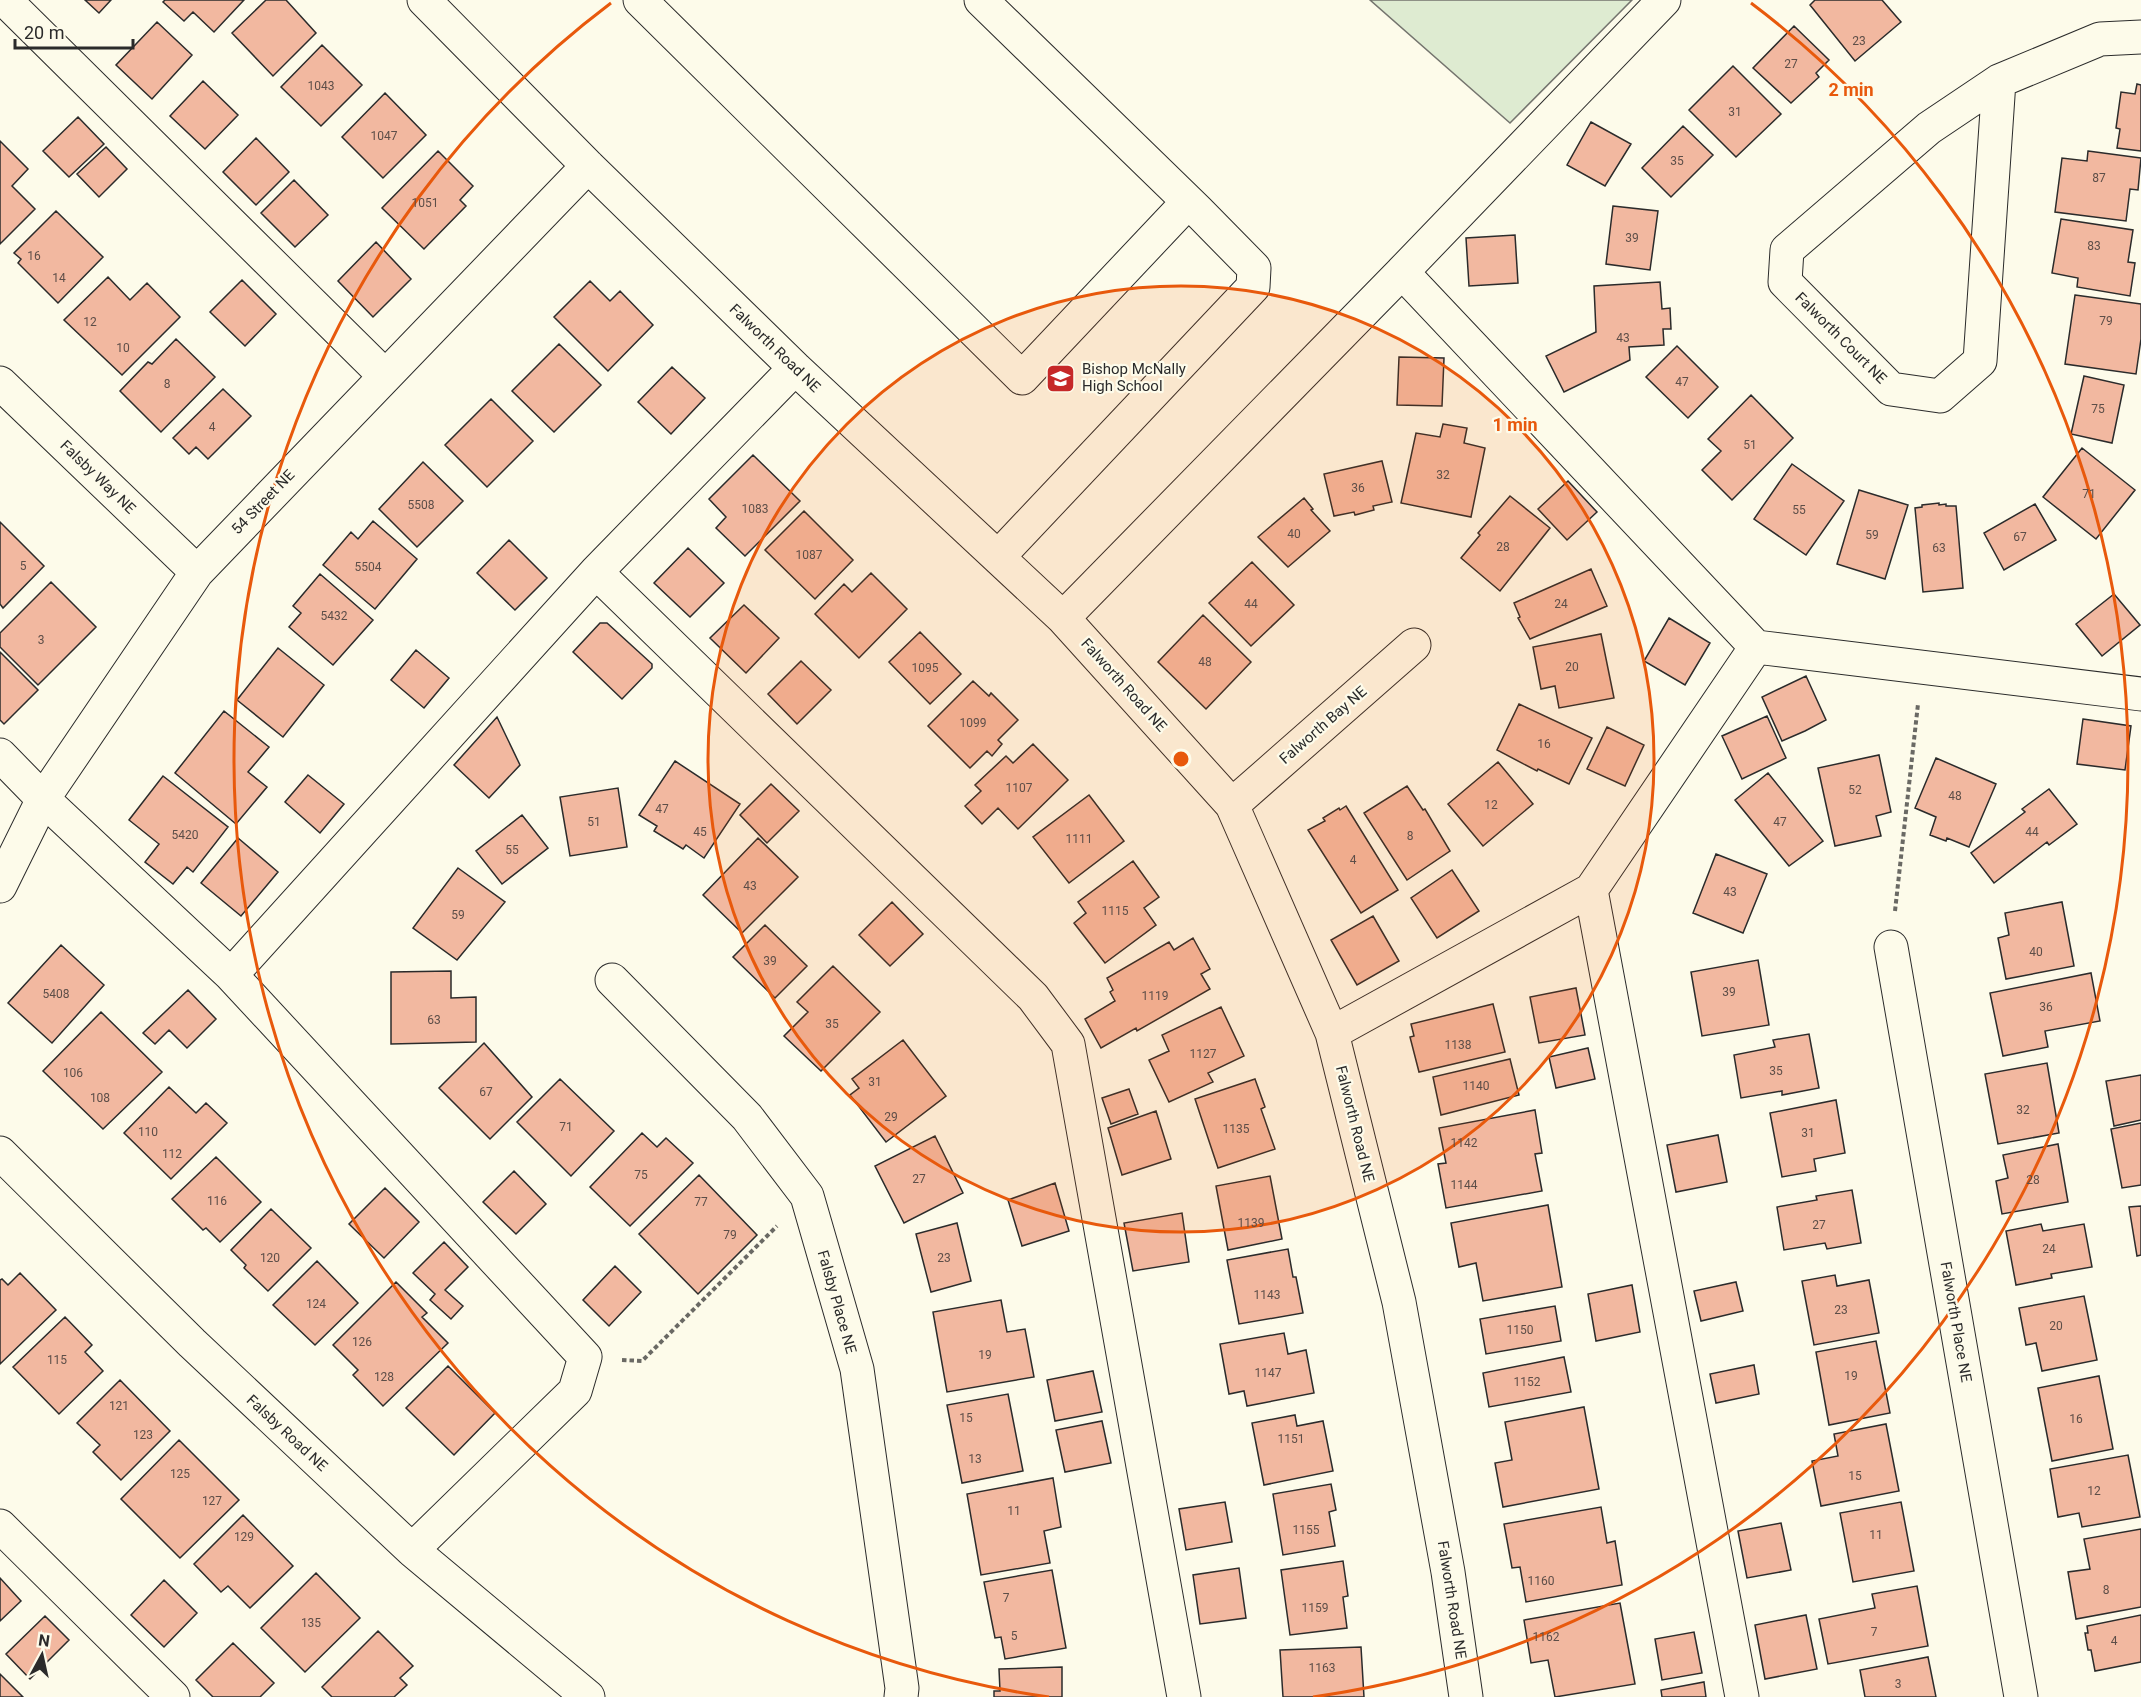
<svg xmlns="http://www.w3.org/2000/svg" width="2141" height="1697" font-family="Roboto,sans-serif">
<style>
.green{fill:#deebd1;stroke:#74746e;stroke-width:1.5}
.building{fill:#f2b8a0;stroke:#2b2b2b;stroke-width:1.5}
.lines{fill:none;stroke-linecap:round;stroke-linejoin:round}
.minor-casing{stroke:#2b2b2b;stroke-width:35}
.path{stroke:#6a6964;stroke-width:4;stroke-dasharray:4.5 3;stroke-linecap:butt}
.minor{stroke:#fdfbea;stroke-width:33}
.ring{fill:none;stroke:#e8590c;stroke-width:3}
.labels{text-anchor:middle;stroke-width:4.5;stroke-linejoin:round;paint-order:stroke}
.number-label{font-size:12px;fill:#5d4e48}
.street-label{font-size:15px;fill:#2b2b2b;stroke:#fdfbea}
.poi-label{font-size:15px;fill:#2b2b2b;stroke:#fdfbea;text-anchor:start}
.centre{fill:#e8590c;stroke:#fdfbea;stroke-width:3}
.ring-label{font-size:18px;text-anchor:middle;font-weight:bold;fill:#e8590c;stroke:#fdfbea;stroke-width:4.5;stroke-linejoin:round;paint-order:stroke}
</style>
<rect width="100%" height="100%" fill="#fdfbea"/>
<path class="green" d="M1370,0h262l-122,123z"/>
<path class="building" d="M85,0h26l-12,13z
M165,0h79l-30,32 -21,-20 -9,9 -21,-19z
M266,0h20l30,33 -43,43 -41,-43z
M1815,0h67l19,22 -46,39 -45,-56z
M157,22l35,33 -40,44 -36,-34z
M1794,26l35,34 -13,13 3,4 -28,26 -38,-35z
M322,45l40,40 -41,41 -40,-39z
M1733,66l48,48 -45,43 -47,-47z
M203,81l35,34 -33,34 -35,-33z
M2137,84l4,1v66l-24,-3 3,-19 -4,-1 5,-36 14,2z
M385,93l41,42 -43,43 -41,-41z
M78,117l26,27 -35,33 -26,-26z
M1591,122l40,22 -26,42 -38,-21z
M1683,126l30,29 -42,42 -29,-29z
M256,138l33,34 -33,33 -33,-33z
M0,141l28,28 -16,17 23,23 -35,35z
M106,147l21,22 -28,28 -22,-23z
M438,151l35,35 -13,14 6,6 -42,43 -42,-41z
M2088,151l53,7 -3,32 -8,-1 -4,32 -71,-9 7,-54 25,3z
M294,180l34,35 -33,32 -34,-34z
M1613,206l45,5 -8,59 -44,-6z
M56,211l47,46 -45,46 -40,-40 3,-4 -7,-6z
M2061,219l72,11 -5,32 7,1 -5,33 -53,-9 1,-9 -26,-5z
M1515,235l3,48 -49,3 -3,-48z
M376,242l35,37 -38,38 -35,-36z
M108,277l22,23 17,-17 33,34 -58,58 -58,-55z
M242,280l34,34 -31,32 -35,-34z
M590,281l20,20 10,-10 33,34 -45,46 -54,-54z
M1660,282l2,27 8,-1 1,21h-8l1,16 -35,2 1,13 -66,32 -18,-36 50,-24 -2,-46z
M2075,295l66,9v35l-5,35 -71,-10z
M176,339l39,38 -54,55 -41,-41 28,-29 4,2z
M559,344l42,41 -47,47 -42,-41z
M1677,346l41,41 -30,31 -42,-41z
M1399,357l45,1 -2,48 -45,-1z
M672,367l33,31 -34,36 -33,-32z
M2084,376l40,9 -12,58 -41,-9z
M223,389l28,27 -43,43 -12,-12 -7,7 -16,-16z
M1751,395l42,43 -61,62 -30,-30 19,-19 -13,-12z
M491,399l42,42 -46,46 -42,-42z
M1443,424l24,4 -3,15 21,5 -14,69 -70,-14 15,-70 24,4z
M2082,448l53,42 -39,49 -53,-42z
M753,455l47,46 -55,55 -29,-28 10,-11 -17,-18z
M1382,461l10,41 -19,4 1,4 -19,5 -1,-3 -20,4 -10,-42z
M423,462l40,39 -46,46 -38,-38z
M1792,464l52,37 -38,54 -52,-36z
M1568,481l29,31 -30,28 -29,-31z
M1859,490l49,15 -23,74 -48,-15z
M1510,496l40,32 -50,63 -39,-33 19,-23 -2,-2z
M1304,498l9,11 -2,1 19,21 -42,36 -30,-30z
M1939,503v2l7,-1v2h10l7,82 -40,4 -8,-84 7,-1v-2z
M2035,504l21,36 -52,30 -20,-37z
M804,511l49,49 -38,39 -50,-49z
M373,521l44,38 -42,50 -52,-44 28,-33 7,7z
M0,522l44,44 -41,42 -3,-4z
M509,540l38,38 -32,32 -38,-37z
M688,548l36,35 -34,34 -36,-34z
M1252,562l42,43 -43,41 -42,-43z
M1591,569l16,37 -77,33 -12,-21 2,-1 -6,-14z
M871,573l36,36 -48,49 -44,-44 29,-30 8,8z
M320,574l53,46 -40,45 -44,-38 12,-14 -8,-7z
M51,582l45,45 -58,58 -38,-38v-14z
M2114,594l26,31 -38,31 -26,-32z
M744,605l35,33 -33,35 -36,-35z
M1203,615l48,47 -45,47 -48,-47z
M1669,618l41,25 -25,42 -41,-24z
M600,623h7l45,41v4l-30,31 -49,-47z
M920,632l41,42 -31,30 -41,-42z
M1601,634l13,64 -55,10 -4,-22 -14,3 -8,-42z
M278,648l46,37 -41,52 -46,-37z
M416,650l33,28 -25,30 -33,-28z
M0,652l38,38 -34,34 -4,-4z
M801,661l30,29 -34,34 -29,-30z
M1806,676l20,44 -21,11 -23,10 -20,-44z
M973,681l16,15 2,-3 27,27 -20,20 4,4 -10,12 -5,-5 -17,17 -42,-42z
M1519,704l73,34 -23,46 -31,-15 -1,2 -40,-21z
M224,711l45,36 -21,25 19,15 -31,37 -61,-51z
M1767,716l19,42 -44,21 -20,-43z
M497,717l23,48 -31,33 -35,-33z
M2083,719l48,7 -6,44 -48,-6z
M1607,727l37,18 -19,41 -38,-17z
M1033,744l35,36 -50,49 -20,-21 -16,16 -17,-18 16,-15 -6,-6 31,-29 7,7z
M1879,755l12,57 -15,4 5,20 -46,10 -17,-78z
M1936,758l60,26 -27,63 -22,-9 -1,3 -16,-6 6,-18 -21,-9z
M675,761l65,43 -36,54 -18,-13 -3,4 -29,-18 3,-5 -18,-11z
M1498,762l35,42 -50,42 -35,-42z
M1768,773l55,68 -34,25 -54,-66z
M308,775l36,29 -24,29 -35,-31z
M163,776l65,51 -35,45 -6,-5 -14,17 -28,-22 14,-18 -30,-24z
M771,784l28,27 -32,32 -27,-28z
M1407,786l16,24 2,-1 25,42 -43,29 -43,-67z
M618,788l9,59 -57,9 -10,-59z
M2049,789l28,35 -28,21 -2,-3 -53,41 -23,-30 54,-41 -3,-3z
M1089,795l35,46 -55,42 -36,-46z
M1346,806l52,84 -37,23 -53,-83 17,-9 -2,-3 16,-10 1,2z
M522,815l26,33 -46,36 -26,-33z
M238,838l40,34 -37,44 -40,-33z
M758,838l40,39 -56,56 -39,-38z
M1716,854l51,20 -24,59 -50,-20z
M1133,861l26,36 -15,11 12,17 -51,38 -31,-40 12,-10 -8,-11z
M458,868l47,34 -48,58 -44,-32z
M1452,870l27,41 -42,27 -26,-40z
M892,902l31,32 -33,32 -31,-31z
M2062,902l12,64 -68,13 -8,-41 11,-3 -4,-22z
M1373,916l26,45 -42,24 -26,-45z
M765,925l42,41 -32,32 -42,-41z
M1193,938l17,31 -9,5 9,15 -73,42 -1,-3 -35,20 -16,-29 30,-18 -5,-9 3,-2 -6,-12 62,-36 5,8z
M61,945l43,40 -52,58 -44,-40z
M1758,960l11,65 -67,11 -11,-64z
M833,966l47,46 -59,59 -37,-35 24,-24 -11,-10z
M451,971v27l25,-1v45l-85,2v-72z
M2091,973l9,48 -55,10 3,16 -45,9 -13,-63z
M1576,988l9,47 -46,8 -9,-46z
M188,990l28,29 -29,29 -18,-18 -14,14 -12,-11z
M1493,1004l12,48 -86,20 -9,-35 4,-1 -3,-12z
M1221,1007l23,49 -36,17 5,9 -44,20 -20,-42 20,-9 -7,-16z
M101,1012l61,60 -59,57 -60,-58z
M1809,1034l10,54 -37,7v-4l-41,7 -7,-43 41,-8 -2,-7z
M903,1040l43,56 -60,46 -36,-47 9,-7 -7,-9z
M484,1043l48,54 -42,42 -51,-51z
M1588,1048l7,31 -39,9 -7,-31z
M1510,1059l9,36 -78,20 -8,-38z
M2047,1063l12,70 -61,11 -13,-70z
M2141,1075v45l-27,6 -8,-45z
M560,1079l54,52 -43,45 -54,-54z
M1255,1079l10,28 -4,2 14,40 -57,19 -23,-69z
M169,1087l27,26 10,-10 21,20 -56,56 -47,-46z
M1129,1089l9,25 -27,10 -9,-26z
M1836,1100l9,53 -31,6 2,12 -34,6 -12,-64z
M1535,1110l7,43 -7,1 7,37 -96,17 -8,-44 8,-1 -7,-35z
M1156,1111l15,48 -49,16 -14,-47z
M2141,1123v62l-19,3 -11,-59z
M642,1133l15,14 9,-9 27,25 -63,63 -40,-39z
M1718,1135l9,47 -51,10 -9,-47z
M935,1136l28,57 -59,30 -29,-57z
M2058,1144l10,58 -66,12 -6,-33 12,-3 -5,-23z
M216,1157l45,45 -41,40 -14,-14 -3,2 -31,-31z
M514,1171l32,33 -30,30 -33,-32z
M699,1175l58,60 -59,59 -59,-60z
M1270,1176l12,63 -54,11 -12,-64z
M1055,1183l14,48 -47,15 -14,-46z
M385,1188l34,34 -35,36 -35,-34z
M1852,1190l9,53 -34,6 -2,-6 -41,7 -7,-43 40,-7 -1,-4z
M1548,1205l14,82 -79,14 -7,-38 -17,4 -8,-44z
M2141,1206v49l-4,1 -8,-49z
M271,1209l40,39 -43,43 -24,-23 2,-3 -15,-15z
M1182,1213l7,49 -56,9 -9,-48z
M957,1223l14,58 -40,11 -15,-58z
M2041,1224l2,7 41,-7 8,43 -41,7 1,4 -36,7 -10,-54z
M444,1242l24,25 -23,23 18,16 -12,13 -21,-19 5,-6 -22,-21z
M1288,1249l5,28h3l7,36 -64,11 -12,-64z
M317,1261l41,42 -43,42 -42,-40z
M615,1266l26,26 -32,34 -26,-26z
M20,1273l36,37 -56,54v-84l2,-1 6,6z
M1835,1275l2,11 32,-6 10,53 -65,12 -12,-64z
M396,1282l31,31 -5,4 26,26 -65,63 -30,-31 5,-5 -25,-25z
M1736,1282l7,29 -42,10 -7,-30z
M1632,1285l8,47 -44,9 -8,-47z
M2084,1296l13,64 -55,11 -6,-28 -10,2 -7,-37z
M1001,1300l6,32 18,-3 9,48 -87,15 -14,-80z
M1555,1306l6,35 -75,13 -6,-35z
M65,1317l27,28 -7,7 18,19 -44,43 -46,-47z
M1284,1333l4,21 18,-4 8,43 -67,13 -3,-15 -15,3 -9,-50z
M1876,1341l14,72 -61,12 -13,-73z
M1564,1357l7,35 -82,15 -6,-34z
M1754,1365l5,29 -43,9 -6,-29z
M448,1366l47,47 -41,42 -48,-47z
M1093,1371l9,41 -47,9 -8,-41z
M2099,1376l14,73 -61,12 -14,-73z
M120,1380l50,51 -49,49 -28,-28 7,-7 -23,-22z
M1008,1394l15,77 -61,12 -15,-78z
M1584,1407l15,82 -96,18 -8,-44 17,-3 -7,-38z
M1295,1415l2,11 26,-5 10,50 -69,14 -12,-62z
M1102,1421l9,42 -46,9 -9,-42z
M1886,1424l13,67 -78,15 -9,-45 26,-5 -4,-22z
M179,1440l60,60 -59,58 -59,-59z
M2128,1455l12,62 -58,10 -3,-14 -21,4 -8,-48z
M1053,1478l8,49 -17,4 6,32 -69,12 -14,-81z
M1331,1484l5,26 -7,2 6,34 -52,9 -10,-61z
M1225,1502l7,40 -46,8 -7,-41z
M1901,1502l13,69 -61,11 -13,-69z
M1601,1507l6,36 8,-2 7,44 -96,17 -6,-35 -8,1 -8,-44z
M243,1515l50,51 -43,42 -22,-22 -7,6 -27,-28z
M1781,1523l10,47 -44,8 -9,-47z
M2141,1529v78l-65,12 -8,-47 22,-3 -6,-30z
M1343,1561l5,35 -5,1 4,31 -57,7 -9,-65z
M1239,1568l7,50 -46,6 -7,-49z
M1052,1570l14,78 -61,11 -4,-22 -6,1 -11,-56z
M316,1573l44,45 -55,54 -44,-44z
M0,1578l21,23 -21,20z
M164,1580l33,33 -33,34 -33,-32z
M1917,1586l11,60 -100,18 -9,-45 56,-11 -3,-14z
M1620,1603l15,81 -80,13 -7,-37 -17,3 -7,-43z
M1806,1615l11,54 -52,10 -10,-54z
M2141,1615v47l-46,9 -4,-21h-3l-3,-17h3l-1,-7z
M45,1616l24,24 -39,39 -24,-25z
M378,1631l35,35 -13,12 7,7 -13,12h-62l-10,-10z
M1694,1632l8,41 -40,7 -7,-41z
M233,1643l41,40 -14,14h-47l-17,-17z
M1361,1647l3,50h-81l-3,-47z
M1928,1657l8,40h-71l-5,-27z
M1062,1667v30h-68v-6h6l-1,-22z
M0,1674l23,23h-23z
M1704,1682l2,15h-44l-1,-7z"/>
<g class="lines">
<defs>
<path id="minor" d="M5,0l379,375
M424,0l164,166 207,202 268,250 169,187 100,228 67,269 49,270 18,125
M640,0l382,378 166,-176
M981,0l216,210 57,58 -1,19 -255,270
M1664,0l-262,272 354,375 -165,243 151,807
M1999,81l-19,280 -40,35 -49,-7 -106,-107 2,-32 142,-122 70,-47 101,-42 41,-2
M0,383l197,189
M596,572l199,-204
M1063,618l339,-346
M1756,647l385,47
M0,755l43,44 188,176 365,-403 437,425 35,47 116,653
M1232,805l182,-160
M0,886l43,-87 154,-227 391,-406
M1891,947l130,750
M231,975l354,382 -10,34 -163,159
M612,980l135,137 60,79 50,173 45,319 -1,9
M1332,1033l259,-143
M0,1153l192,190 220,207 176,147
M0,1526l173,171"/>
</defs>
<use href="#minor" class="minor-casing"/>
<path class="path" d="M1895,911l23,-207
M622,1360l20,1 135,-135"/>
<use href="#minor" class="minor"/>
</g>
<circle cx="1181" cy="759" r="473" fill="#e8590c" fill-opacity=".12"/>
<g class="ring">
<circle cx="1181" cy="759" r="473"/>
<path d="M1049 1697A947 947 0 0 1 611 3M1751 3A947 947 0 0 1 1313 1697"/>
</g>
<defs>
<symbol id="school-square" viewBox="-11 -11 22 22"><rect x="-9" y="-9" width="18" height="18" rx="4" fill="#c62828" stroke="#fdfbea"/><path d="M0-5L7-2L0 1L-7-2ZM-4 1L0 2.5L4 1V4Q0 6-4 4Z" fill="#fff"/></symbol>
</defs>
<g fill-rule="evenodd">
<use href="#school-square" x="1044" y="362" width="33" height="33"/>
</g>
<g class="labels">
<g class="number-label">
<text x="1859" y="45">23</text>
<text x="1791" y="68">27</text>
<text x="321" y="90">1043</text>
<text x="1735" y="116">31</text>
<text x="384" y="140">1047</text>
<text x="1677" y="165">35</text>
<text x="2099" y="182">87</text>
<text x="425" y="207">1051</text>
<text x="1632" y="242">39</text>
<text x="2094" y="250">83</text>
<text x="34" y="260">16</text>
<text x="59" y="282">14</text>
<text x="2106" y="325">79</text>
<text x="90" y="326">12</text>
<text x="1623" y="342">43</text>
<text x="123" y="352">10</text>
<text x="1682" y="386">47</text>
<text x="167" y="388">8</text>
<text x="2098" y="413">75</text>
<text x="212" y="431">4</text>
<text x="1750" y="449">51</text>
<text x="1443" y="479">32</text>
<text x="1358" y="492">36</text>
<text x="2089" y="498">71</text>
<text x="421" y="509">5508</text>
<text x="755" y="513">1083</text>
<text x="1799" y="514">55</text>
<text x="1294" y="538">40</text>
<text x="1872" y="539">59</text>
<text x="2020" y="541">67</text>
<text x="1503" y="551">28</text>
<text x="1939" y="552">63</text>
<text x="809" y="559">1087</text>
<text x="23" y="570">5</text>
<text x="368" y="571">5504</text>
<text x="1251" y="608">44</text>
<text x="1561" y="608">24</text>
<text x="334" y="620">5432</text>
<text x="41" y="644">3</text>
<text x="1205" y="666">48</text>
<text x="1572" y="671">20</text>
<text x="925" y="672">1095</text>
<text x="973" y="727">1099</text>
<text x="1544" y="748">16</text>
<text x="1019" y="792">1107</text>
<text x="1855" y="794">52</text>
<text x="1955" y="800">48</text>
<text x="1491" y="809">12</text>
<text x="662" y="813">47</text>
<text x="594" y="826">51</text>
<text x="1780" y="826">47</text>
<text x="700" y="836">45</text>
<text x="2032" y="836">44</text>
<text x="185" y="839">5420</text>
<text x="1410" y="840">8</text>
<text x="1079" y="843">1111</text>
<text x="512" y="854">55</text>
<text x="1353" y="864">4</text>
<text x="750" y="890">43</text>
<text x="1730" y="896">43</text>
<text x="1115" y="915">1115</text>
<text x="458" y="919">59</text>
<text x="2036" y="956">40</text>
<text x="770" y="965">39</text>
<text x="1729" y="996">39</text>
<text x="56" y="998">5408</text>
<text x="1155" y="1000">1119</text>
<text x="2046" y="1011">36</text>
<text x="434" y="1024">63</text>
<text x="832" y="1028">35</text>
<text x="1458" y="1049">1138</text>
<text x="1203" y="1058">1127</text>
<text x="1776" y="1075">35</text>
<text x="73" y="1077">106</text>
<text x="875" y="1086">31</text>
<text x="1476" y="1090">1140</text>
<text x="486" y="1096">67</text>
<text x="100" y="1102">108</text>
<text x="2023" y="1114">32</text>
<text x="891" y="1121">29</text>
<text x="566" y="1131">71</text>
<text x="1236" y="1133">1135</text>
<text x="148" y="1136">110</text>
<text x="1808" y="1137">31</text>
<text x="1464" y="1147">1142</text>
<text x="172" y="1158">112</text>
<text x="641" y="1179">75</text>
<text x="919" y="1183">27</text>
<text x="2033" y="1184">28</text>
<text x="1464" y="1189">1144</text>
<text x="217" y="1205">116</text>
<text x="701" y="1206">77</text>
<text x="1251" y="1227">1139</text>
<text x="1819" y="1229">27</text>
<text x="730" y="1239">79</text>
<text x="2049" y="1253">24</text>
<text x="270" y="1262">120</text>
<text x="944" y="1262">23</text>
<text x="1267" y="1299">1143</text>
<text x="316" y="1308">124</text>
<text x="1841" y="1314">23</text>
<text x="2056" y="1330">20</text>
<text x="1520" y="1334">1150</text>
<text x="362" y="1346">126</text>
<text x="985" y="1359">19</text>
<text x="57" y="1364">115</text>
<text x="1268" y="1377">1147</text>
<text x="1851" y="1380">19</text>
<text x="384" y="1381">128</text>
<text x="1527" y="1386">1152</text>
<text x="119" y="1410">121</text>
<text x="966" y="1422">15</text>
<text x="2076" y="1423">16</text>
<text x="143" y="1439">123</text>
<text x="1291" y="1443">1151</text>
<text x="975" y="1463">13</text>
<text x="180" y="1478">125</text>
<text x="1855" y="1480">15</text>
<text x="2094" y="1495">12</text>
<text x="212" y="1505">127</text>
<text x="1014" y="1515">11</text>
<text x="1306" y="1534">1155</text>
<text x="1876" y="1539">11</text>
<text x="244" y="1541">129</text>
<text x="1541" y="1585">1160</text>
<text x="2106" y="1594">8</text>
<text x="1006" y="1602">7</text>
<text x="1315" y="1612">1159</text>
<text x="311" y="1627">135</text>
<text x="1874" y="1636">7</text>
<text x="1014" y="1640">5</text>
<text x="1546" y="1641">1162</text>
<text x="2114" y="1645">4</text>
<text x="1322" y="1672">1163</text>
<text x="1898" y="1688">3</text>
</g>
<g class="street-label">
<text transform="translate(1841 338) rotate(45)" y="5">Falworth Court NE</text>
<text transform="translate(775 348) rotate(44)" y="5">Falworth Road NE</text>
<text transform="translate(98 477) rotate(44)" y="5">Falsby Way NE</text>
<text transform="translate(263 502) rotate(-46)" y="5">54 Street NE</text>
<text transform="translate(1124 685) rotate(48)" y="5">Falworth Road NE</text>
<text transform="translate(1323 725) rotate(-41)" y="5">Falworth Bay NE</text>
<text transform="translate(1355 1124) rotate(76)" y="5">Falworth Road NE</text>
<text transform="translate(837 1302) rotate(74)" y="5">Falsby Place NE</text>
<text transform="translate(1956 1322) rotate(80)" y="5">Falworth Place NE</text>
<text transform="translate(287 1433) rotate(43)" y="5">Falsby Road NE</text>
<text transform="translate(1452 1600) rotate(81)" y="5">Falworth Road NE</text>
</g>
<g class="poi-label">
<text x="1082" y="374">Bishop McNally<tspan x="1082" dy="17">High School</tspan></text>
</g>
</g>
<circle cx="1181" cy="759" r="9" class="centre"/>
<g class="ring-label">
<text x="1851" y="96">2 min</text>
<text x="1515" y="431">1 min</text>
</g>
<g transform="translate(42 1655) rotate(8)" stroke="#fdfbea" stroke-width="4.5" paint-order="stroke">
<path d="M0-4.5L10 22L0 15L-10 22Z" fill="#2b2b2b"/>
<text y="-9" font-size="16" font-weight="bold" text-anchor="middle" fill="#2b2b2b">N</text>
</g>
<path d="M15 39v9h118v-9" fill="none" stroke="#2b2b2b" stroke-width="3"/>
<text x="24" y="39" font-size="18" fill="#2b2b2b" stroke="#fdfbea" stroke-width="4.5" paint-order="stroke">20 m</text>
</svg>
